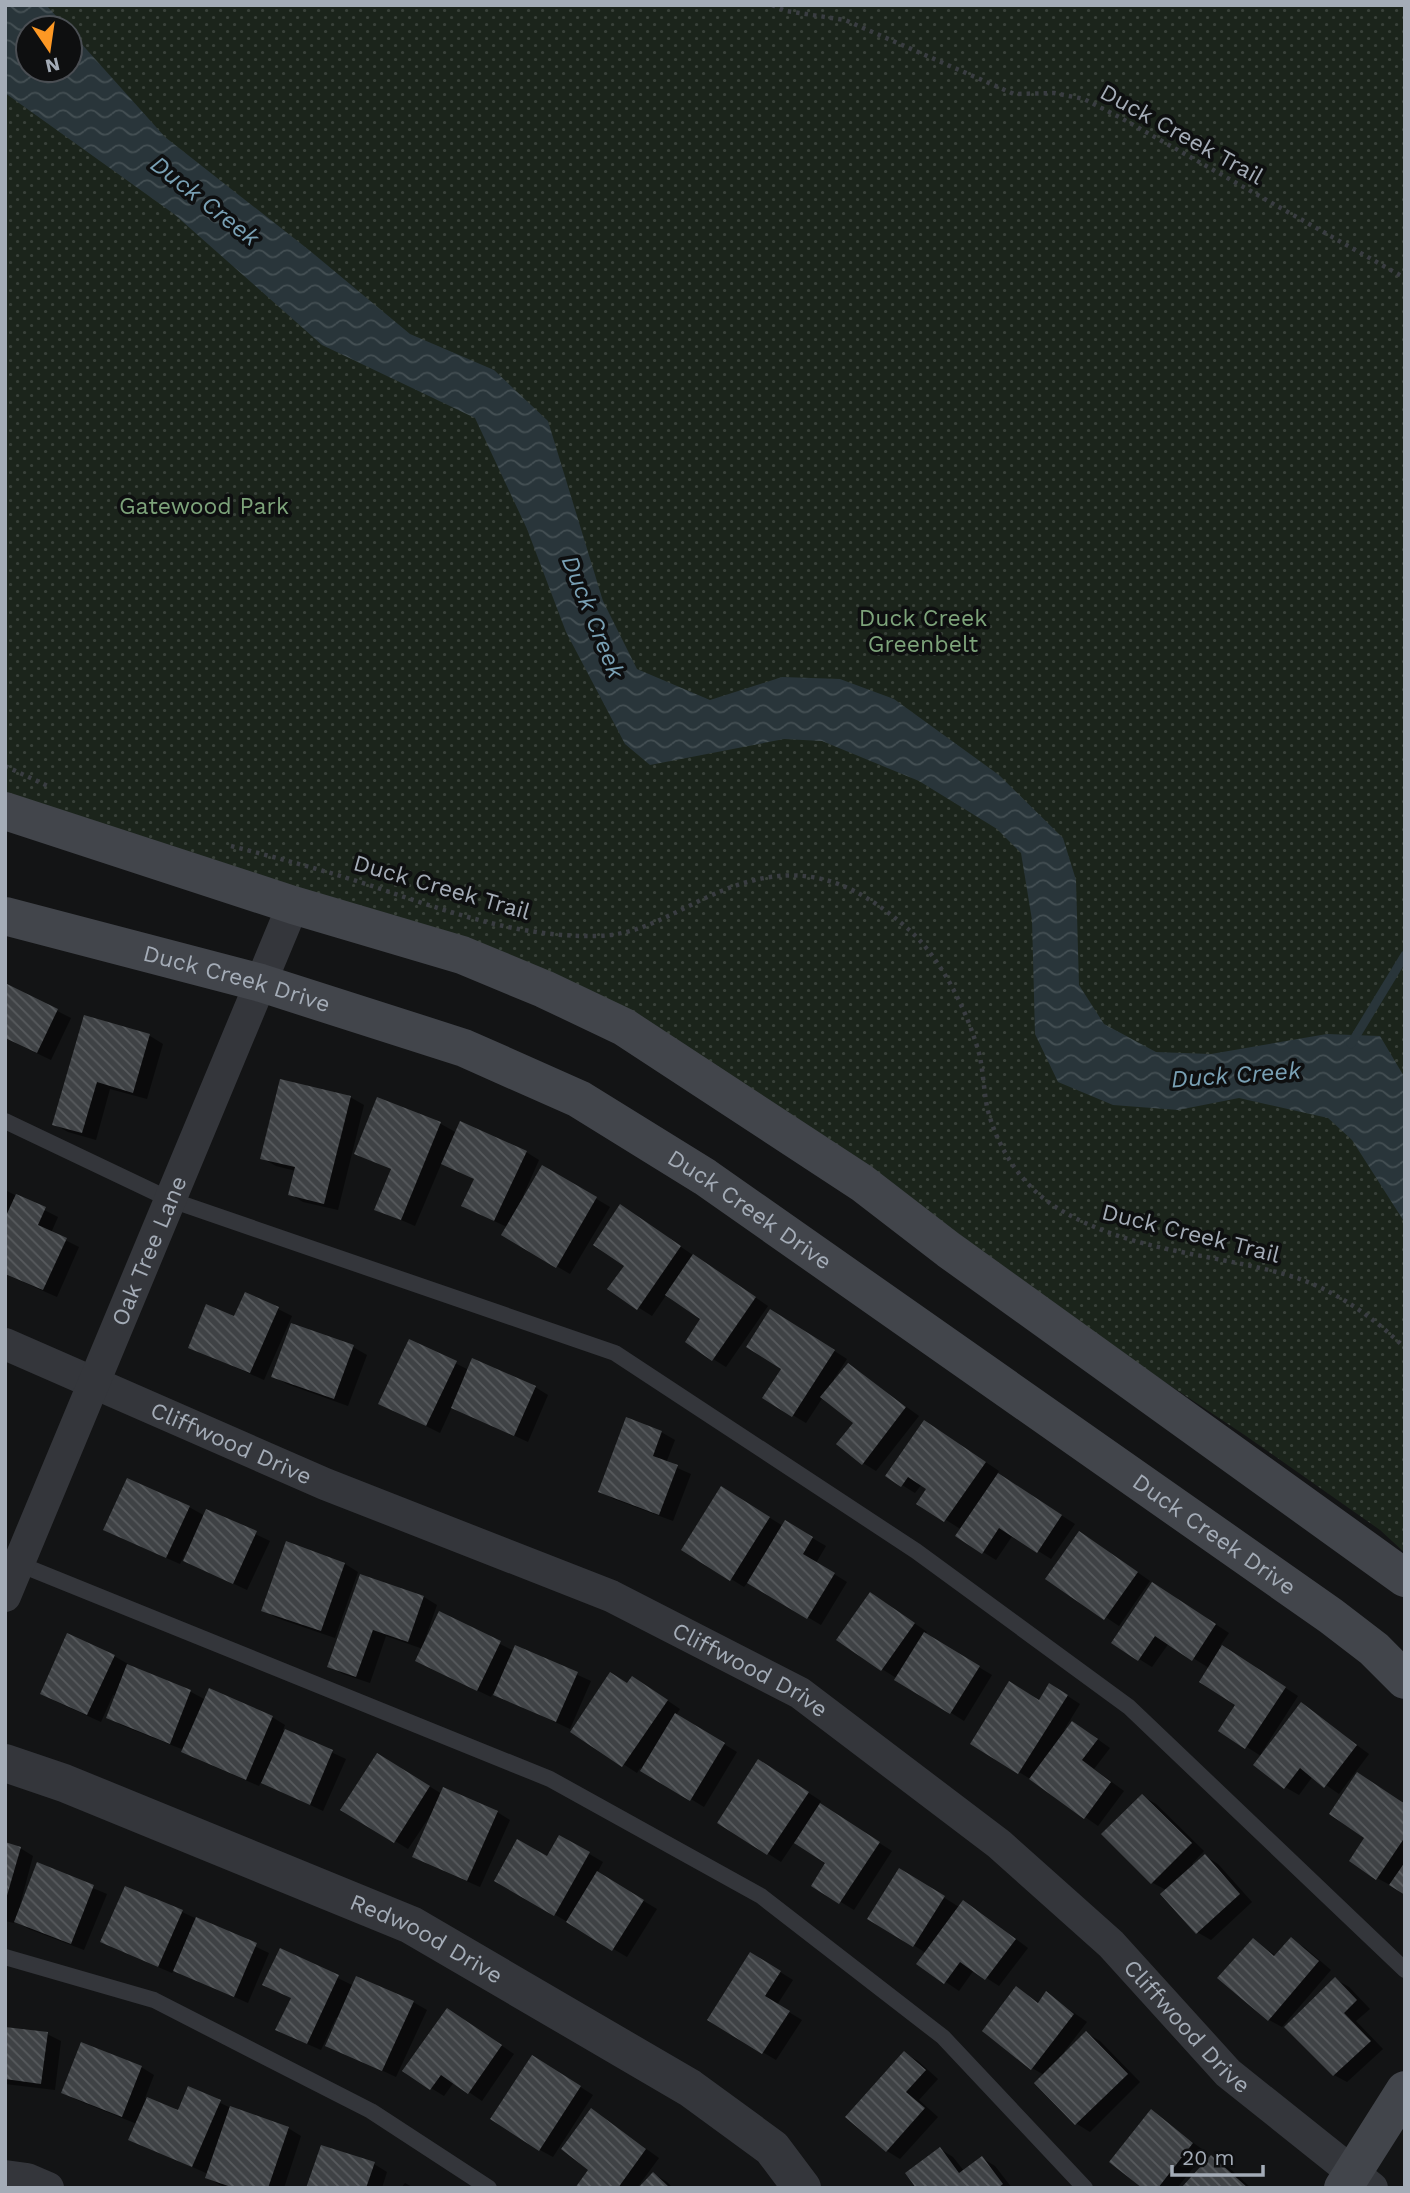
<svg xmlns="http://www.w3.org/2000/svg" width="1410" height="2193" font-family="'Work Sans',sans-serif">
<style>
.park{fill:url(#park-dots);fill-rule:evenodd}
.water{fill:url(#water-waves)}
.shadow{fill:#0007}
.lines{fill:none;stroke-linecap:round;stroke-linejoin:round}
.stream{stroke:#29353a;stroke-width:9}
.building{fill:url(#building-back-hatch)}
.path{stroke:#3a3d42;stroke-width:4.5;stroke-dasharray:3.5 5;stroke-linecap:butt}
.service{stroke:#34363b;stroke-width:16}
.minor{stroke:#34363b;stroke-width:32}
.tertiary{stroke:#34363b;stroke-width:38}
.secondary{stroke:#42454b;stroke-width:38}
.labels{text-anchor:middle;stroke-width:7;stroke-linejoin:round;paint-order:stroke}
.street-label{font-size:23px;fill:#a4acb7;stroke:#0e0f10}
.park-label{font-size:23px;fill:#7da37a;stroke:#0e0f10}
.water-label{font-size:24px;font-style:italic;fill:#79a0b4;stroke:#0e0f10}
</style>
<defs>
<pattern id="park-dots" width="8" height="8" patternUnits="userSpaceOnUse" patternTransform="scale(1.75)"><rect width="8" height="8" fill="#1b241b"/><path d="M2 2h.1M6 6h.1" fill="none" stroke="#39413a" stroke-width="1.8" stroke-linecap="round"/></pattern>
<pattern id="water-waves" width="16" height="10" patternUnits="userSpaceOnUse" patternTransform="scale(1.75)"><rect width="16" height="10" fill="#29353a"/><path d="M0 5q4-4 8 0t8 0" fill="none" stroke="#455054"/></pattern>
<pattern id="building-back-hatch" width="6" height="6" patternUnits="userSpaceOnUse" patternTransform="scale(1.75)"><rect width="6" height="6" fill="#3f4245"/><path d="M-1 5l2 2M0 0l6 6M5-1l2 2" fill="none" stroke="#585b5e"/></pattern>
</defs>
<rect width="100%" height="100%" fill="#131415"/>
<path class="park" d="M5,5h1400v1548l-25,-23 -134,-94 -188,-125 -458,-316 -595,-203zM28,28h42v42h-42z"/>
<path class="water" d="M5,5l42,1 20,22h-39v42h42v-39l95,106 144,113 101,84 84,36 54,51 55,180 34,68 73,31 72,-23 58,2 54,20 105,76 64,63 13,42 3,105 25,39 52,28 55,2 116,-20 53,2 25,42v145l-53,-83 -24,-22 -89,-20 -61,12 -65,-5 -55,-23 -23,-48 -3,-114 -11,-67 -24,-24 -78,-48 -97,-40 -38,-2 -134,26 -25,-21 -59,-112 -39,-103 -52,-111 -153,-73 -148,-131 -169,-121z"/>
<path class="shadow" d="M8,986l63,32 -20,42 -46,-22v-47z
M85,1017l65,19 13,8 -16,55 -37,-10 -14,51 -28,-8 -14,-8z
M350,1097l14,8 -26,105 -35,-8 -13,-8 6,-23 -20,-5 -14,-8z
M378,1099l63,25 16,9 69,19 13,8 -16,36 2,1 18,-30 67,40 -40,67 -67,-39 4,-8 -30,-14 -1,-34 -34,-17 -27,64 -39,-17 16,-39 -36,-17z
M5,1190l53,27 -7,16 28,14 -22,50 -52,-23v-52l3,-6 -3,-1z
M634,1215l134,91 -42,61 -13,-8 -10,-41 -36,-24 -15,22 -43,-27 17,-24z
M278,1309l14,7 -28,64 -74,-33 45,-28z
M784,1319l63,40 -13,20 2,2 13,-16 70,51 -43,55 -13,-8 -8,-41 -32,-25 -17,26 -42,-25 19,-29z
M410,1341l59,29 66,17 13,8 -20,47 -76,-35 -12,26 -60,-30z
M353,1347l14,8 -19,51 -61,-22 -14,-8z
M938,1430l61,41 -2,3 78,50 -24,35 -38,-24 -17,25 -13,-8 -21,-22 -43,-27 9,-14 -6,-5 -7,9 -13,-8z
M661,1432l14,8 -9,23 25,11 -18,47 -59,-22 -13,-8z
M735,1496l48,30 2,-4 41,24 -10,17 31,19 -26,43 -73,-43 -4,5 -61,-38z
M189,1507l16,9 2,-5 63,30 -23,49 -62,-29 4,-8 -3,-1 -6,12 -61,-27z
M1093,1541l57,40 -31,45 -71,-47z
M345,1564l13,8 -23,66 -58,-20 -14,-8z
M361,1576l63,21 13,8 -12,34 2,1 13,-26 74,37 2,-4 75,34 -21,48 -77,-36 -2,4 -60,-29 -8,-19 -37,-13 -16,47 -27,-9 -14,-8z
M1166,1592l63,41 -9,13 78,50 -36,56 2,1 38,-48 67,49 -30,40 -26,-18 -14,19 -14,-8 -24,-31 -41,-26 17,-25 -28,-37 -40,-25 -17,24 -13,-8z
M884,1602l43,30 -2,3 67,40 -28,46 -82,-52z
M114,1656l14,8 -1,2 64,26 15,8 66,17 13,8 -2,5 63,29 -23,52 -62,-29 -2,4 -62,-27 -13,-9 -63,-25 -13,-8 8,-21 -3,-1 -12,27 -46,-21z
M628,1685l18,1 34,23 -4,6 61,37 -33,55 -64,-39 -3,5 -65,-42z
M1063,1693l17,11 -16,26 22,1 24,17 -16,21 30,22 -26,35 -66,-46 -60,-37 68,-41z
M391,1763l51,31 55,18 13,8 -30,67 -52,-23 4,-47 -2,-1 -22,33 -65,-40z
M772,1769l49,32 -2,4 73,46 -38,59 -41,-25 15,-22 -33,-22 -14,21 -62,-40z
M1142,1796l14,8 48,47 -12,13 2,2 11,-10 13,8 34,38 -41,38 -14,-8 -31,-42 -13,-7 -50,-49z
M1405,1805v88l-28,-15z
M560,1837l43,25 -6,11 60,36 -30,48 -131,-77 52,-21z
M5,1844l15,4 13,8 -13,49 2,1 16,-41 69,29 -23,56 -55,-21 -14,-8 -1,2 -9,-2z
M913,1878l46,29 5,-5 13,8 51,38 -29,38 -25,-16 -15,21 -41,-28 8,-10 -56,-35z
M182,1912l87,41 -21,50 -74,-33 -2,3 -56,-24z
M1253,1940l23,16 15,-16 13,7 27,23 -49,57 -13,-7z
M281,1950l73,36 59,16 14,8 -31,67 -68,-32 11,-26 -3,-1 -15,32 -30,-13 1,-38z
M764,1962l29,18 -16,25 25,15 -26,40 -67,-40z
M1335,1979l14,8 21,22 -14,12 27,28 -36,33 -13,-7z
M1017,1989l22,14 8,-9 40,28 -23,30 1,2 21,-21 14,8 40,41 -50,50 -13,-8 -41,-41 8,-8 -12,-7z
M461,2018l53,36 -32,47 -28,-19 -10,14 -13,-8z
M5,2028l42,6 14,7 -6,49 -50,-6z
M904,2053l14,8 20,18 -19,21 19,17 -38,42 -13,-8z
M546,2065l47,30 -40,62 -13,-7z
M141,2067l13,8 -9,23 33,14 11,-24 46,22 53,18 13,8 -17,52h-55l-9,-3 -13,-8 1,-3 -78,-35 7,-15 -60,-24 -14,-8z
M592,2110l67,48 -22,30h-60l14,-19z
M1151,2112l55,40 -29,36h-32z
M940,2149l13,8 11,14 18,-13 13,8 17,22h-94z
M1212,2157l13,7 26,24h-68z
M374,2164l13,8 -5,16h-74z
M654,2174l13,8 6,6h-32z
M405,2183l9,5h-13z"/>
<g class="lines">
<path class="stream" d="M1351,1044l54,-89"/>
</g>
<path class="building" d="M7,984l51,25 -21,44 -32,-15z
M84,1015l66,19 -17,59 -36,-11 -15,51 -30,-8z
M280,1079l71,17 -27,108 -36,-9 7,-28 -35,-8z
M377,1097l64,25 -40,98 -27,-10 17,-41 -37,-15z
M460,1121l67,30 -33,70 -33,-15 13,-27 -33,-15z
M542,1165l55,32 -41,71 -55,-33z
M16,1194l30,13 -8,18 29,13 -24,52 -38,-16v-56z
M620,1204l61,42 -44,64 -30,-21 17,-23 -31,-21z
M693,1254l63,43 -44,64 -27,-19 15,-23 -35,-24z
M245,1292l34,15 -29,66 -62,-25 18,-44 28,12z
M770,1309l65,41 -43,67 -30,-19 19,-29 -35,-22z
M291,1323l63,22 -20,54 -63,-22z
M409,1339l48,22 -31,65 -48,-22z
M472,1358l64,28 -22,50 -63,-28z
M848,1363l58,44 -44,58 -26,-21 17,-21 -33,-26z
M626,1417l36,14 -9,25 25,9 -19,50 -61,-23z
M924,1420l62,42 -42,60 -28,-18 10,-15 -18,-12 -7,10 -16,-11z
M998,1473l64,42 -25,38 -38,-25 -17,26 -27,-18z
M127,1478l63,28 -24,52 -63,-28z
M721,1486l49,31 -40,64 -49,-31z
M206,1509l51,22 -24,53 -50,-23z
M785,1520l28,17 -10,17 32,19 -28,46 -60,-36z
M1079,1531l59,41 -34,48 -59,-41z
M286,1541l59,22 -24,68 -60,-20z
M360,1574l64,22 -16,46 -35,-12 -17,47 -29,-10z
M1152,1582l64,42 -24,37 -37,-25 -17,25 -27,-18z
M870,1592l45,31 -34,48 -45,-31z
M439,1611l62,30 -24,50 -62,-30z
M924,1632l56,34 -30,48 -56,-34z
M67,1633l48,22 -28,60 -47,-21z
M515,1645l63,27 -22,50 -63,-27z
M1222,1645l64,42 -41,62 -27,-18 17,-26 -36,-23z
M127,1664l64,26 -21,54 -64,-26z
M610,1672l17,11 5,-7 36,24 -46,67 -52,-35z
M1009,1681l30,19 10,-17 19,12 -50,79 -48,-30z
M209,1688l64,28 -27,64 -65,-28z
M1301,1702l56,43 -33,43 -24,-20 -16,21 -31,-24z
M675,1713l50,30 -35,58 -50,-30z
M1072,1721l26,18 -16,21 29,22 -27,37 -55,-40z
M285,1729l48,21 -23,55 -49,-22z
M377,1753l53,33 -36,57 -54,-33z
M758,1759l51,33 -42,63 -50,-32z
M1357,1772l48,32v33l-29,43 -27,-19 15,-23 -35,-24z
M443,1787l55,24 -31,70 -55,-24z
M1142,1794l50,49 -41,41 -50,-50z
M820,1803l60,39 -41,62 -28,-18 14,-23 -31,-20z
M559,1835l31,17 -36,64 -60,-35 23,-42 30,17z
M5,1842l16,5 -15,52 -1,-1z
M1205,1854l35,40 -44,40 -36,-40z
M37,1862l57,23 -23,59 -57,-22z
M1405,1862v33l-16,-10z
M899,1868l46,28 -32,51 -46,-28z
M597,1871l47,29 -32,51 -46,-29z
M125,1886l58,24 -25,57 -58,-25z
M963,1900l53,39 -31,41 -25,-18 -16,22 -28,-20z
M196,1917l61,26 -23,54 -61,-26z
M1291,1937l28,24 -51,60 -51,-43 36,-40 21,18z
M280,1948l59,27 -32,69 -32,-14 16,-32 -29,-13z
M750,1952l31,19 -16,25 25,15 -28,43 -55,-34z
M356,1976l58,25 -32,70 -57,-25z
M1335,1977l22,23 -13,13 27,28 -38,35 -49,-49z
M1016,1986l22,17 8,-12 28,23 -43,56 -49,-39z
M447,2008l55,37 -34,49 -27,-19 -11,15 -28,-19z
M5,2027l43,5 -7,52 -36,-5z
M1086,2031l42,43 -53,51 -41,-42z
M81,2042l61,24 -20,51 -61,-24z
M904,2051l22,19 -20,22 19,16 -39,44 -41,-35z
M532,2055l49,31 -42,65 -49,-32z
M188,2086l33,14 -29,67 -64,-27 19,-43 31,13z
M230,2106l59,21 -21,61h-34l-29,-10z
M591,2108l55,41 -28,39h-43l13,-18 -27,-21z
M1151,2109l42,34 -35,45h-16l-33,-26z
M321,2145l54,17 -9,26h-60z
M940,2147l19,26 23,-17 21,28 -5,4h-82l-11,-15z
M1211,2155l37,33h-67z
M653,2172l17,16h-32z"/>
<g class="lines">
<path class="path" d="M772,5l14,6 59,9 169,74 40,-1 30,6 37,19 284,160
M5,766l45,21
M231,846c47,12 92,24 138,39 74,25 149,53 229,51 35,-1 62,-16 93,-31 86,-44 143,-41 216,23 34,29 62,86 73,129 3,16 4,33 7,50 10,41 35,80 72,102 69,42 149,44 225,65 47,13 87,41 121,74"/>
<path class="service" d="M5,1121l166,79 444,153 301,198 213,156 276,263
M19,1564l531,215 211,117 182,141 142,151
M5,1957l149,43 217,111 118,77"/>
<g class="minor">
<path id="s1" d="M5,1344l320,140 286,112 189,97 199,151 112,100 117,129 144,115"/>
<path id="s2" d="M5,1596l288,-691"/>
<path d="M5,2176l22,3 21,9"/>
</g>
<path class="tertiary" id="s3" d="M5,1763l59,20 347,142 279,163 82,60 30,40"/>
<g class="secondary">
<path d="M5,811l288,94 169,50 82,34 80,38 238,156 87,67 456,328"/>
<path id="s4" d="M5,916l256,67 203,65 115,51 126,78 626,439 43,33 31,31"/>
<path d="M1343,2188l62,-98"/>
</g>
</g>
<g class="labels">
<g class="street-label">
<text transform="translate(1182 134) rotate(29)" y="8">Duck Creek Trail</text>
<text transform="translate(442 887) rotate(16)" y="8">Duck Creek Trail</text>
<text dy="8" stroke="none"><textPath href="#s4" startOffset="240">Duck Creek Drive</textPath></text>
<text dy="8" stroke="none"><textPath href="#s4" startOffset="807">Duck Creek Drive</textPath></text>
<text transform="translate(1191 1233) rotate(14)" y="8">Duck Creek Trail</text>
<text dy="8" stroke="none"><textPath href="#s2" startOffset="374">Oak Tree Lane</textPath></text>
<text dy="8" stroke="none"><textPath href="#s1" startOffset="247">Cliffwood Drive</textPath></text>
<text dy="8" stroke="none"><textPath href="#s4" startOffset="1374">Duck Creek Drive</textPath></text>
<text dy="8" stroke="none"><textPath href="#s1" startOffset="814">Cliffwood Drive</textPath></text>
<text dy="8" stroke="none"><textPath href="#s3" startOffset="457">Redwood Drive</textPath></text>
<text dy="8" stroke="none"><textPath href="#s1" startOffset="1381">Cliffwood Drive</textPath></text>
</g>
<g class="park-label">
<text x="204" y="514">Gatewood Park</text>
<text x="923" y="626">Duck Creek<tspan x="923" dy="26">Greenbelt</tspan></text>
</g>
<g class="water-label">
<text transform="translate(205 201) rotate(38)" y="8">Duck Creek</text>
<text transform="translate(593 617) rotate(68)" y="8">Duck Creek</text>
<text transform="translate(1236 1075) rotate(-4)" y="8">Duck Creek</text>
</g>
</g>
<rect width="1410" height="2193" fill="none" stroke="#a4acb7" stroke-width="14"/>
<g transform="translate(49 49) rotate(167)"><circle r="33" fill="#0e0f10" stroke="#4a4e53" stroke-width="2"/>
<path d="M0-5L12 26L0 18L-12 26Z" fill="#fd9824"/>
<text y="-10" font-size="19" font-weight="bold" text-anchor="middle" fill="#a4acb7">N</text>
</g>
<path d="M1172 2165v10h91v-10" fill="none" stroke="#a4acb7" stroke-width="3.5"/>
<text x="1182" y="2165" font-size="21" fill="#a4acb7" stroke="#0e0f10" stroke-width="5" paint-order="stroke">20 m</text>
</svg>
